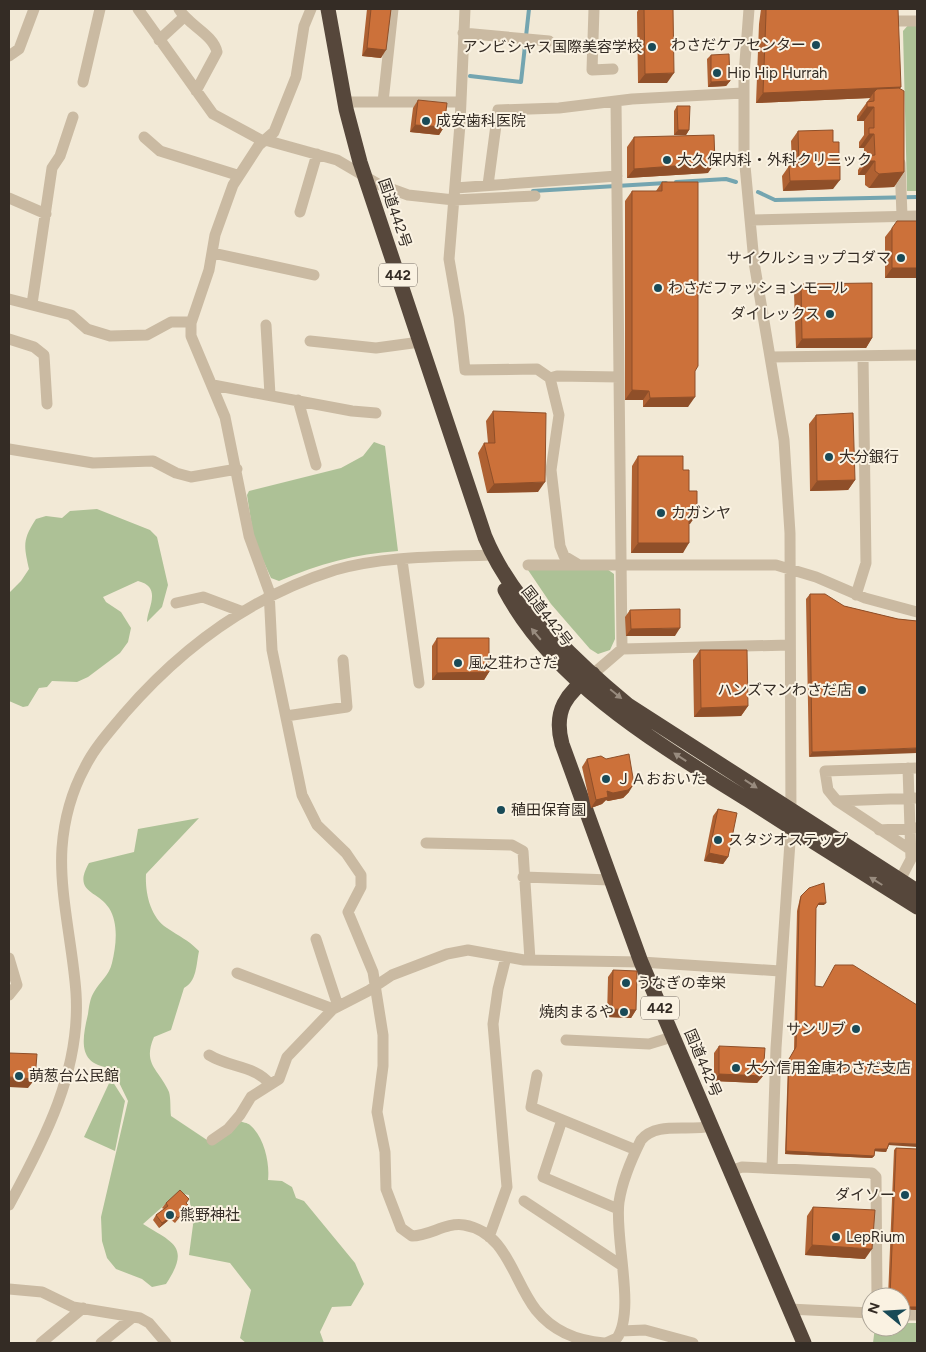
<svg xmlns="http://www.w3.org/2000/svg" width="926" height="1352" font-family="Figtree,'Noto Sans JP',sans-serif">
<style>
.green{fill:#adc196}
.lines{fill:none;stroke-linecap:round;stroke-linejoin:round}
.stream{stroke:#74a5b0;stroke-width:4}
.minor{stroke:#cabaa2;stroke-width:11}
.highway{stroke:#56473b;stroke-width:15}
.wall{fill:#af6132}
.shaded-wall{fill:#8f4f29}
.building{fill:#cc713a;stroke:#8f4f29}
.oneway{fill:#988b7e}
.poi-dot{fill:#194a57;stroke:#faf2e2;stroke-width:2}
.labels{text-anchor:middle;stroke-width:4;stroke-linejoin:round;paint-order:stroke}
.shield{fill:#faf2e2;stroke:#6f675e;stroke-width:1}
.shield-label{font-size:14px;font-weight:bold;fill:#342c25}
.poi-label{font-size:15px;fill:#342c25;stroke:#faf2e2;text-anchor:start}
.street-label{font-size:15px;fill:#342c25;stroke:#faf2e2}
</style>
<rect width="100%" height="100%" fill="#f2e9d6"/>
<path class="green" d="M910,23h7v168h-10l-4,-160z
M374,442l11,4 13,105c-43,3 -79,13 -119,30l-8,-3 -17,-38 -7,-45 2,-4 92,-23 22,-12z
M97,509l53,21 7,7 11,48 -6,22 -15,15c0,-13 16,-35 -9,-41l-35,16 3,5 15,10 10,16 -3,14 -8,11 -32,24 -11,5 -25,-1 -5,6 -8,1 -11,18 -5,1 -14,-6v-108l12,-12 8,-12c-5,-23 -7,-29 7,-50l10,-3 16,2 8,-7z
M607,569l7,5 1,65 -5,11 -12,4 -8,-5 -39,-45 -23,-34z
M199,818l-53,56c-1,18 4,43 21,54 13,9 20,11 32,23 -3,14 -2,30 -15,37l-13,42 -17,7c-12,28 5,32 15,55 2,7 1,17 2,24l42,28 26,-23c3,1 9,2 11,4 14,12 20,38 18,55l14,1 10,6 4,11 8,3 51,62 9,21 -13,22 -19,1 -12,25 4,11h-78l-6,-5 11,-48 -21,-27 -41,-8 4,-30 -4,-30 -11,-2 -35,31c30,19 48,22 23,60l-14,3 -10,-8 -26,-10 -9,-11 -5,-17 -1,-24 27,-116 -16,-33c-35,-3 -30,-28 -24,-54 1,-7 2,-16 6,-22 6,-11 15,-16 18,-29 4,-17 7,-39 -3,-55 -11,-18 -37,-15 -20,-45l45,-11 4,-23z
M111,1079l14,22 -10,50 -31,-14z
M901,1323h16v20h-44l2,-16h26z"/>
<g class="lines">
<path class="stream" d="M470,76l51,6 8,-73
M676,182l50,-3 10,3
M533,191l133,-8
M758,192l17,8 142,-3"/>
<path class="minor" d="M138,9l75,105 50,27
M179,9c9,16 34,25 38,43l-21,39
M311,9l-7,17 -8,51 -22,55 -15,13 -26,40 -18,50 -6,35 -18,53v13l34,81 24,119 20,55 3,59 30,145 15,30 29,28 15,22v12l-13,25 25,60 10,63v31l-6,46 8,40 1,37 15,39 11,8c18,0 34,-14 52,-11 43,7 49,56 72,85 17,21 41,31 68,33
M465,9l-5,115 -11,135 10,58 6,53 72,-1 13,9 9,37 -8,55 9,76 4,10 15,9
M594,9l-2,61 21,-1
M749,9l-5,66v80l10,107 30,178 6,93 1,294 -15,221 -4,120
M897,21h20
M463,33l86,8
M159,40l25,-23
M9,56l10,-7 15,-40
M83,82l17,-73
M616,101l6,548
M344,102h116
M383,102l10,-93
M144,137l16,14 77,24
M265,140l72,20 41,24 30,11 46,5 81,-4
M900,163l2,53
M488,185l10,-75 61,-2 73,-9 111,-6
M455,188l162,-12
M9,198l37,16
M300,212l17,-58
M750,220l167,-4
M213,253l101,22
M9,299l62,16 16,14 23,7 37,-1 24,-13h20
M32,304l20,-136 8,-12 13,-39
M266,325l4,70
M9,339l25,8 10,8 3,49
M310,341l66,7 44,-6
M771,357l146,-2
M550,378l7,-2 62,1
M213,385l139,26 24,2
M298,400l18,65
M9,449l84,14 60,-2 23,12 15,4 46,-8
M402,560l17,123
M528,565h248l40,12 49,21 52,14
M856,595l10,-32 -3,-207
M176,603l27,-6 40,15
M593,674l29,-25 168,-4
M286,716l61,-9 -4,-47
M917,768l-92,3 3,19 9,11 80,53
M837,801l80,-3
M879,830l37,-2
M426,843l86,2 11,6 7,109
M523,877l88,3
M900,880l11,-21 -3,-91
M316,939l22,67
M9,958l8,27 -8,10
M237,973l96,36
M566,1040l83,4 23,-7
M209,1055c21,13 45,10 61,29
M537,1075l-6,32 105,43
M562,1120l-19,57 75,32
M212,1140l16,-11 12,-14 11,-18 28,-18 8,-22 46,-48 35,-18 24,-16 55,-21 21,-4 56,10 117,2 139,9
M730,1171l12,-4 130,6 4,4 1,120
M524,1201l97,64
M9,1205c36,-66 72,-135 67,-212 -3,-46 -17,-100 -14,-145 2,-28 10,-57 23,-81 10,-20 25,-36 39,-53 57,-66 128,-118 211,-144 49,-14 104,-13 155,-15
M489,1237l18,-50 -14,-163 5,-35 8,-32
M9,1289l33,3 31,15 67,11 9,5 17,20
M789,1309l82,4
M901,1315h16
M621,1331l24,-1 48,13
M41,1343l42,-35
M101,1343l32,-26
M606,1343l11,-5c19,-28 -3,-101 2,-136 3,-20 13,-44 22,-62 16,-19 47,-8 70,-14"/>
<path class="highway" d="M328,9l18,100 14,53 125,375c27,65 89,124 143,168l289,186
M505,590c50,94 155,155 243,210 56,36 113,72 169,107
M593,674c-27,19 -40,37 -31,70l79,218 163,381"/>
</g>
<path class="wall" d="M367,9h24l-10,49 -19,-2z
M639,9h34l-6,74h-29l-1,-71z
M761,9h137l2,79 4,84 -10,15 -25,1 -4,-3v-10h-7v-5l6,-9v-13h-5v-6l5,-7v-14h-7v-5l13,-18 -114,5 3,-79z
M711,55l19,26 -4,5 -18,1 -1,-28z
M418,100l26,27 -5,8 -29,-3 3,-24z
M677,106l12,24 -3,5h-12v-24z
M798,131l35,11 4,21 -4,26 -50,2 -1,-15 7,-10h3l-1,-25z
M634,137l74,36 -81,5v-31z
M662,182l33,189 -7,36h-45v-7h-18v-199l7,-10h24z
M917,221v57h-32v-41l7,-9z
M801,284l71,54 -6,10h-70l-2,-55z
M493,411l45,81 -51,1 -9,-40 6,-10h4l-2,-22z
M816,415l39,65 -7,10 -38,1 -1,-67z
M638,456l45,14 6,21 1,33h-1l-6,29h-52l1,-87z
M810,594l34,12 54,13 19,2 -108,136 -3,-158z
M630,610l45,26h-49l-1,-19z
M437,638l52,34 -5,8h-52v-34z
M700,650l48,56 -7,10 -47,1 -1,-57z
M587,759l42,33 -6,6 -15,3 -2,-1 -4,4 -11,4 -9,-41z
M718,809l10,48 -5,7 -19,-3 9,-45z
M801,896l23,9h-6l-2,3 -1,78 74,159 -3,7 -11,-1 -1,5 -2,2 -87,-4 3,-92 6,-12 3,-139 3,-13z
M613,970l23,40 -5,8 -24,-1 1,-40z
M719,1046l44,30 -6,7 -43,-2v-28z
M896,1148l21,1v161l-16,-1v-12h-13l6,-147z
M166,1203h20l3,3 -14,17 -5,-4 -11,9 -6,-8 3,-5 8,-6 -2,-1z
M813,1207l52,52 -60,-4 2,-39z"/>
<path class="shaded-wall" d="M367,48l19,2 -5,8 -19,-2z
M674,73l-7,10h-29l7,-9z
M730,81l-4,5 -18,1 3,-5z
M901,87l-7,9 -20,-4 -4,6 -114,5 7,-10z
M867,107h7l-10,14h-7z
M415,125l29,2 -5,8 -29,-3z
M678,130h11l-3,5h-12z
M869,134h5l-10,14h-5z
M832,160h7l-7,10z
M868,161h7l-10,14h-7z
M715,163l-7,10 -81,5 7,-9z
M904,172l-10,15 -25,1 10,-14z
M840,180l-7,9 -50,2 7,-10z
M892,268h25v10h-32z
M872,338l-6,10h-70l6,-9z
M632,390l17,1 -6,9h-18z
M695,397l-7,10h-45l7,-9z
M855,480l-7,10 -38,1 7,-10z
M545,482l-7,10 -51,1 7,-9z
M689,514h8l-7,10h-8z
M638,543h51l-6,10h-52z
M680,628l-5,8h-49l5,-7z
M489,672l-5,8h-52l5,-7z
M748,706l-7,10 -47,1 7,-9z
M917,748v5l-108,4 3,-5z
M634,784l-5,8 -6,6 -15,3 -2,-1 -4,4 -11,4 5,-8 11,-9z
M709,853l19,4 -5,7 -19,-3z
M819,903h7l-2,2h-7z
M612,1009l24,1 -5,8 -24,-1z
M719,1074l44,2 -6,7 -43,-2z
M9,1077l26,2 -7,9 -19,-1z
M889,1143l28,1v3l-29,-2z
M875,1149h12l-1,3 -13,-1z
M786,1151l88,5 -2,2 -87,-4z
M174,1214l-4,5 -11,9 3,-5z
M812,1245l60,4 -7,10 -60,-4z
M901,1307h16v3l-16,-1z"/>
<path class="building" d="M371,9h20l-5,41 -19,-2z
M644,9h29l1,64 -29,1z
M766,9h132l3,78 -138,6 3,-79z
M729,54l1,27 -19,1v-27z
M899,88l5,3v81l-25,2 -4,-3v-10h-7v-5l7,-1 -1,-21h-5v-6h5v-21h-7v-5l7,-1v-9l3,-3z
M418,100l29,3 -3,24 -29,-2z
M677,106h13l-1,24h-11z
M833,130v12h6v18h-7v4l8,-1v17l-50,1 -1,-15h10l-1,-35z
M714,135l1,28 -81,6v-32z
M662,182h36v184l-3,5v26l-45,1 -1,-7 -17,-1v-199h30z
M897,221h20v47h-25v-40z
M872,283v55l-70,1 -1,-55z
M493,411l53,2 -1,69 -51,2 -10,-41h11z
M853,413l2,67 -38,1 -1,-66z
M638,456h45v14h6v21h8v23h-8v29h-51z
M810,594h15l19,12 54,13 19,2v127l-105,4z
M680,609v19l-49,1 -1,-19z
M437,638h52v34l-52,1z
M700,650h47l1,56 -47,2z
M629,754l5,30 -6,6 -15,3 -6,-2 1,6 -12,3 -9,-41 14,-3 5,3z
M718,809l19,4 -9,44 -19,-4z
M824,883l2,20h-7l-3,5 -1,78 8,1 12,-22h18l64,40v139l-28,-1 -2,6h-12l-1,7 -88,-5 3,-92 7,-12 3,-139 2,-12 8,-8z
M613,970l24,1 -1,39 -24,-1z
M719,1046l46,2 -2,28 -44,-2z
M9,1053l28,1 -2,25 -26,-2z
M896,1148l21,1v158h-16v-10h-11z
M180,1190l9,9 -3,4 3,3 -11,12 -4,-4 -12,9 -6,-8 12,-9 -2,-3z
M813,1207l62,3 -3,39 -60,-4z"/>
<defs><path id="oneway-solid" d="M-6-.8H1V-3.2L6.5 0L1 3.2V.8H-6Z" transform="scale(1.25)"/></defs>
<g class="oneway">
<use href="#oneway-solid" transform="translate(536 634) rotate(-130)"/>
<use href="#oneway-solid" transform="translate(616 694) rotate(39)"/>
<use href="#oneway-solid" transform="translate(680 757) rotate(-147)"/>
<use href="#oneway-solid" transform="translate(751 784) rotate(33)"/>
<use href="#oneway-solid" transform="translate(876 881) rotate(-148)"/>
</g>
<g class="poi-dot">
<circle cx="816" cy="45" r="5"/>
<circle cx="652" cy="47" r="5"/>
<circle cx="717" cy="73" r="5"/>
<circle cx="426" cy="121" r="5"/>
<circle cx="667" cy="160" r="5"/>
<circle cx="901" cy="258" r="5"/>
<circle cx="658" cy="288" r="5"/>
<circle cx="830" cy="314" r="5"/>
<circle cx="829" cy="457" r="5"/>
<circle cx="661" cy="513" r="5"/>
<circle cx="458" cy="663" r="5"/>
<circle cx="862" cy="690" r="5"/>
<circle cx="606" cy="779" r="5"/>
<circle cx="501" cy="810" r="5"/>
<circle cx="718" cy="840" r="5"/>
<circle cx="626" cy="983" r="5"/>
<circle cx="624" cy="1012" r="5"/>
<circle cx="856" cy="1029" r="5"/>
<circle cx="736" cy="1068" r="5"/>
<circle cx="19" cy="1076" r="5"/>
<circle cx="905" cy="1195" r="5"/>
<circle cx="170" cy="1215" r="5"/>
<circle cx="836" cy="1237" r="5"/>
</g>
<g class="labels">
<g class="shield">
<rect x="379" y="263.5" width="38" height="23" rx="4"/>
<rect x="641" y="996.5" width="38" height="23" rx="4"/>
</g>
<g class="shield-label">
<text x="398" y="280">442</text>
<text x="660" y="1013">442</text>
</g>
<g class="poi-label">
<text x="806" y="50" text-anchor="end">わさだケアセンター</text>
<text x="642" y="52" text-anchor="end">アンビシャス国際美容学校</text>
<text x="727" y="78">Hip Hip Hurrah</text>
<text x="436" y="126">成安歯科医院</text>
<text x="677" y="165">大久保内科・外科クリニック</text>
<text x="891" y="263" text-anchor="end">サイクルショップコダマ</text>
<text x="668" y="293">わさだファッションモール</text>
<text x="820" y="319" text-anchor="end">ダイレックス</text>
<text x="839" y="462">大分銀行</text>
<text x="671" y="518">カガシヤ</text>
<text x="468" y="668">風之荘わさだ</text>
<text x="852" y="695" text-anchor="end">ハンズマンわさだ店</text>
<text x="616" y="784">ＪＡおおいた</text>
<text x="511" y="815">稙田保育園</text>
<text x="728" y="845">スタジオステップ</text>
<text x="636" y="988">うなぎの幸栄</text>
<text x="614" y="1017" text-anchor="end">焼肉まるや</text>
<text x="846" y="1034" text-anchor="end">サンリブ</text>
<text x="746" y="1073">大分信用金庫わさだ支店</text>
<text x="29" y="1081">萌葱台公民館</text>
<text x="895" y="1200" text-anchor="end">ダイソー</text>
<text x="180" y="1220">熊野神社</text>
<text x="846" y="1242">LepRium</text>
</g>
<g class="street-label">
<text transform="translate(395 213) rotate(71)" y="5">国道442号</text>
<text transform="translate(547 616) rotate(52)" y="5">国道442号</text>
<text transform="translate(703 1063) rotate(67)" y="5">国道442号</text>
</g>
</g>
<rect width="926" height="1352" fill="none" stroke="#342c25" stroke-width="20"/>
<g transform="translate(886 1312) rotate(288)"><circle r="24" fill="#faf2e2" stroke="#aba396"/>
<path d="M0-4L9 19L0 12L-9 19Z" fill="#194a57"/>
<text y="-8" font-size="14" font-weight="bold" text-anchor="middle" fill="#342c25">N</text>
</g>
</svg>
